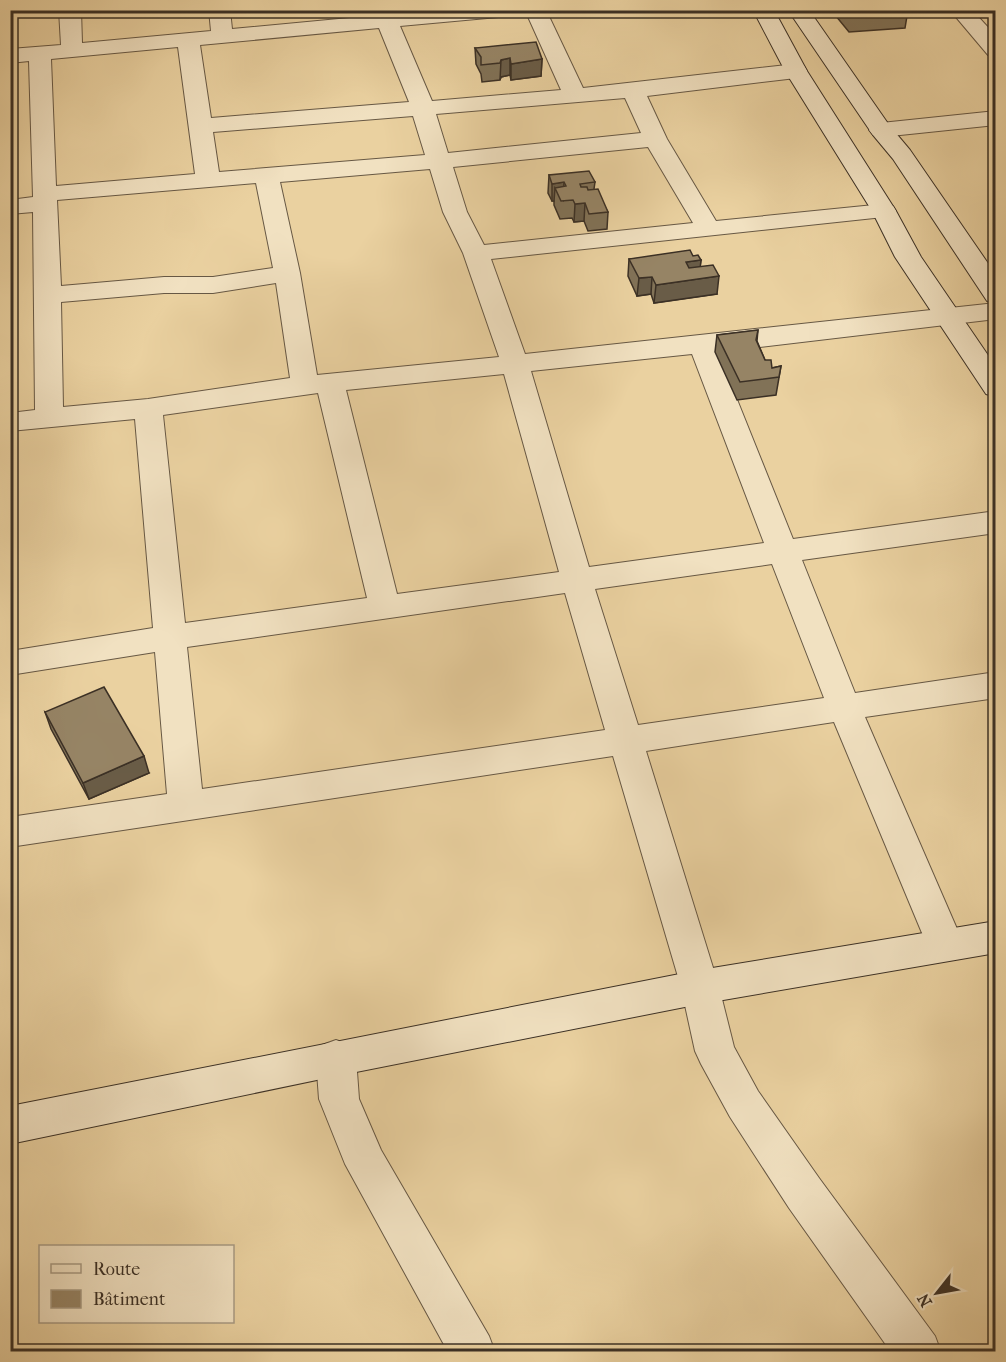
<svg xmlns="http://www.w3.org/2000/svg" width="1006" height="1362" font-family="'IM FELL French Canon',serif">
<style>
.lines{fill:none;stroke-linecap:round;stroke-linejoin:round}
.street-casing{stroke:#675844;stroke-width:2}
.secondary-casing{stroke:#3b3025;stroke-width:2}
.street{fill:#f1e1c1;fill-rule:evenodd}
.secondary{fill:#f1e1c1;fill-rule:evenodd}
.wall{fill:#817257;stroke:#3b3025;stroke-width:1.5}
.shaded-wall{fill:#695c47;stroke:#3b3025;stroke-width:1.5}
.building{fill:#968465;stroke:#3b3025;stroke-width:1.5}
</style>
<rect width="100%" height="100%" fill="#ead1a0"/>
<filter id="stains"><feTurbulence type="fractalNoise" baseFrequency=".00333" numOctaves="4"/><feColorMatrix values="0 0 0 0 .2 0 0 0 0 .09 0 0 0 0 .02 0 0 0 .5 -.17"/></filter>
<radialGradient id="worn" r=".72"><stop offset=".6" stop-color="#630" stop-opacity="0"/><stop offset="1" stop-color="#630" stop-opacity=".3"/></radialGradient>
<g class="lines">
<defs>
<path id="street" d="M59,10h22l1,33 129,-12 -2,-21h21l2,19 202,-19h85l-3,4 -7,2 -109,10 32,75 129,-11 -36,-80h21l37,78 213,-24 8,2 3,5 -3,5 -8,2 -149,18 20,43 49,82 168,-17 9,2 3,5 -3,5 -402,43 34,95 471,-51v16l-278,33 75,187 203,-28v22l-194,27 53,133 141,-21v26l-131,19 99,228 -6,12 -13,4 -13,-4 -98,-235 -188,29 73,236 15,60 24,44 61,87 116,158 6,16h-50l-102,-144 -59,-91 -29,-53 -6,-13 -14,-64 -68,-231 -603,91v-30l157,-23 -12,-142 -145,23v-24l143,-23 -18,-209 -125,12v-18l25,-3 -2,-198 -23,2v-14l23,-3 -4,-136 -19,2v-14l51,-4zM379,28l30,74 -198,16 -11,-73zM178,47l17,127 -139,12 -5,-127zM625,98l16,35 -193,20 -12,-39zM413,116l12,39 -206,17 -6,-40zM648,147l45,76 -209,22 -17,-33 -14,-45zM430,169l13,43 20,41 36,104 -182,18 -17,-102 -20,-91zM256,183l17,85 -60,9h-49l-103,9 -4,-86zM276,283l14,95 -142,21 -85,8 -2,-105 103,-9h49zM692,354l72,189 -175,24 -58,-196zM504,374l55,198 -162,22 -51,-204zM318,393l49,205 -182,25 -22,-208zM772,564l52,134 -186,27 -43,-136zM565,593l40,137 -403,59 -15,-142z
M950,10h22l24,26v20l-8,-1z
M996,111v14l-115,12 -8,-2 -4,-5 4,-5 8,-2z
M336,1040l14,5 6,13 3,41 22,51 108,186 6,16h-47l-103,-188 -26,-65 -3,-41 6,-13z"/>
<path id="secondary" d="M753,10h21l33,61 89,140 25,46 75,110v30l-10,-3 -91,-137 -23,-46 -87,-140z
M788,10h21l80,115 21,25 86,125v28l-9,-2 -94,-142 -20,-24z
M996,921v32l-296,51 -364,72 -326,68v-38l690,-136z"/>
</defs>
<use href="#street" class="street-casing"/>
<use href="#secondary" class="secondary-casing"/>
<use href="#street" class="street"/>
<use href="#secondary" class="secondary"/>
</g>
<path class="wall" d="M831,10h77l-3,18 -56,4z
M475,48l67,11 -1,17 -30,4 -1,-5 -9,2 -1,3 -18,2 -1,-8 -5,-10z
M549,175l46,7 -1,7 14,23 -1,17 -19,2 -4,-10 -10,1 -2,-4 -12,1 -6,-14v-4h-2l-4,-8z
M693,256l8,4 -1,7 17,27 -63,9 -3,-9 -14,2 -9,-20 1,-17z
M758,330l-1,11 8,19 7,8 9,-2 -5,29 -39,5 -22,-48 2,-17z
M45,712l104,61 -60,26 -38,-70z"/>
<path class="shaded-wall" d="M510,58v17l-9,2 -1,3 1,-20z
M542,59l-1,17 -30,4v-16z
M564,182l-1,18 -8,-12 -1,13h-2v-17z
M585,203l-1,18 -10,1 1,-18z
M701,260l-2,18 -15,2 2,-18z
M719,276l-2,18 -63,9 2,-18z
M652,277l-1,17 -14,2 2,-18z
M144,756l5,17 -60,26 -6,-16z"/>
<path class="building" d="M536,42l6,17 -31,5 -1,-6 -9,2 -1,3 -19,2v-8l-6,-9z
M589,171l6,11 -15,2 1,3h6l1,3 10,-1 10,23 -19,2 -4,-11 -10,1 -2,-4 -12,1 -6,-13 11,-2 -2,-4 -12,2 -3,-9z
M690,250l3,6 5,-1 3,5 -15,2 3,6 24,-3 6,11 -63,9 -4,-8 -13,1 -10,-19z
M758,330l-2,10 9,20h6l1,8 9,-2 -2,11 -39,5 -23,-47z
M104,687l40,69 -61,27 -38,-71z"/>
<rect width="1006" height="1362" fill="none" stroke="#ead1a0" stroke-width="36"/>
<rect x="12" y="12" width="982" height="1338" fill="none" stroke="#3b3025" stroke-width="3"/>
<rect x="18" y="18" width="970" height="1326" fill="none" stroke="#3b3025" stroke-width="1.5"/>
<rect x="39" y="1245" width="195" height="78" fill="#f1e1c1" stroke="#a89a83" stroke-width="1.5"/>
<rect x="51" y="1264" width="30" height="9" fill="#f1e1c1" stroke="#a89a83" stroke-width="1.5"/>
<text x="93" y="1275" font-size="18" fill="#3b3025">Route</text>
<rect x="51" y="1290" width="30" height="18" fill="#968465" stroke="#a89a83" stroke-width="1.5"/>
<text x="93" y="1305" font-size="18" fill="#3b3025">Bâtiment</text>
<g transform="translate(937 1293) rotate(239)" stroke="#f1e1c1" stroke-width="4.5" paint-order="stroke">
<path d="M0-4.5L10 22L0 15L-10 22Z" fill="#3b3025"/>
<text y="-9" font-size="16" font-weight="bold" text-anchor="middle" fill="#3b3025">N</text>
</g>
<rect width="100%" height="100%" filter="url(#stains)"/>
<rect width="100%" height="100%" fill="url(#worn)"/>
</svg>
